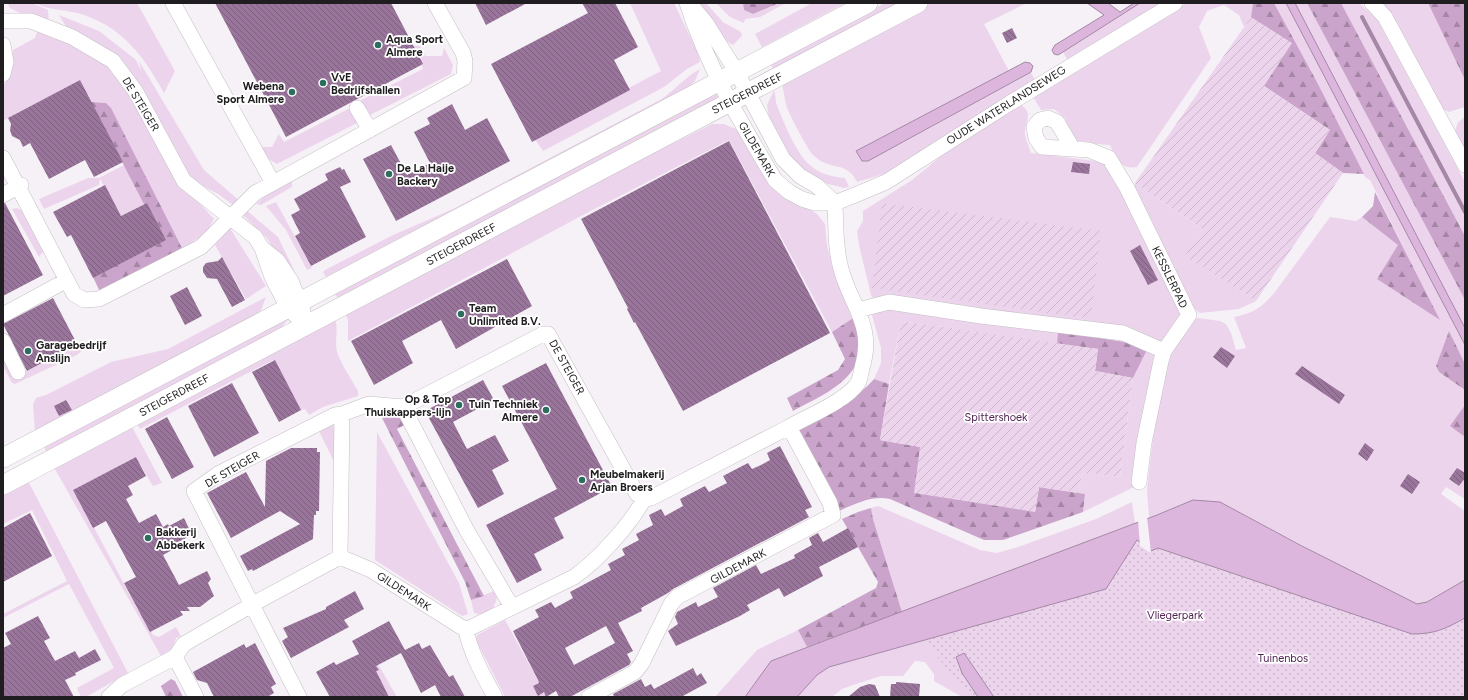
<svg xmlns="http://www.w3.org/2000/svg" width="1468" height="700" font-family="Figtree,sans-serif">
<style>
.grass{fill:#edd4ed}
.forest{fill:url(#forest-firs)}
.park{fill:url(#park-dots)}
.garden{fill:url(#garden-furrows)}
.water{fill:#ddb6de;stroke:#a488a5}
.pier{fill:#f6f1f6}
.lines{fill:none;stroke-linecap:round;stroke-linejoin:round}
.stream{stroke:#a488a5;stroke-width:4}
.building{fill:url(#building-back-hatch);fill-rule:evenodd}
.minor-casing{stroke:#c3bfc3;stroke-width:16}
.major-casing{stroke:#c3bfc3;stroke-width:20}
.minor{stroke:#fff;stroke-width:15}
.major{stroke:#fff;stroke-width:19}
.poi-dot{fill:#2b6d5e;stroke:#fff;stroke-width:1.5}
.labels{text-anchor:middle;stroke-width:3.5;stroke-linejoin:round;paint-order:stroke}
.poi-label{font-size:11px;font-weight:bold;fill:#1f1d1f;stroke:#fff;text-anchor:start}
.street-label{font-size:11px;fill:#1f1d1f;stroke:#fff}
.park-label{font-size:11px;fill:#522254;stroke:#fff}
</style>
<defs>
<pattern id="forest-firs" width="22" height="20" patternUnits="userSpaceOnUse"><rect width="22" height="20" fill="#cba4cb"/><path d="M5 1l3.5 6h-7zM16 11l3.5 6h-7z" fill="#a485a4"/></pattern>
<pattern id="park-dots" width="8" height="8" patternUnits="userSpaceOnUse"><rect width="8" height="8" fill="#edd4ed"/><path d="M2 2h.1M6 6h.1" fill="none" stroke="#cbb6cb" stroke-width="1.8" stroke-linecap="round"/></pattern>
<pattern id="garden-furrows" width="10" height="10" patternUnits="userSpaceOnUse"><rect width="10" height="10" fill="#edd4ed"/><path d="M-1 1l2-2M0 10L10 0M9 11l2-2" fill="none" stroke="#cbb6cb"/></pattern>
<pattern id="building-back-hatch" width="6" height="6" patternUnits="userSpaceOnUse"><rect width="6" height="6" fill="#9a759b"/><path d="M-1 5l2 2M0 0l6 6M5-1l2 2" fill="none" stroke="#7d5f7e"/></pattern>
</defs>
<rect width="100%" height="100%" fill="#f6f1f6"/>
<path class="grass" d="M8,3h24l16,7 1,14c-10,-5 -33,-11 -40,-17z
M36,3h101l38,68 -11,22c-19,-35 -41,-65 -80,-78 -13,-5 -39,-5 -48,-12z
M630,3h44l24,50 2,9 -13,7 -23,18 -121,64 -9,-13 127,-67z
M699,3h7l17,19 18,10 1,4 -9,9 -10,-6z
M716,3h27l1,7 9,4 26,-11h7l-26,14 -15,2 -1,4 -14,-6z
M812,3h33l-83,44 -7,-13z
M885,3h23l-132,70 -6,-10z
M923,3h104l-43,21 25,47 -153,80 12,10 163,-89 4,8 -76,47 -55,37 -20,10 -27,8c-10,-22 -27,-10 -44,-27 -5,-5 -26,-44 -27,-51 -2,-8 -2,-14 -5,-21z
M1140,3h22l-95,56 -4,-7z
M1187,3h66l-2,14 -7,10 -5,-12 -15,-10 -17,6 -8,16 12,31 -74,109c-17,3 -21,-9 -27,-22l-37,-3 -8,-24 -11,-9 -13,1 -8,-13z
M1274,3h12l179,342v19l-16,-32 -13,34 3,6 26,18v15l-14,21 14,11v62l-19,-12 -5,7 24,17v69l-38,22 -10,2 -17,-7 -180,-95 -71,16 -2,-28 3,-27 8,-66 11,-39 20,-36 9,-4 22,3 6,3 5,9 5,17 10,-2 -12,-31c21,-5 27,-9 41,-25l55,-75 26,4 6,-4 37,28 -22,34 62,40 -69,-139 -5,-3 -48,-95z
M1295,3h12l158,297v28z
M1341,3h18l18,16 88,163v54z
M1383,3h45l37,77v27l-16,5 -6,-3 -47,-88z
M59,15l40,16 37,29 5,11 -2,-10 65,109 38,33 -9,2 -15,-11 -30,-16 -70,-118 -49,-29z
M38,29l56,26 24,20 64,109 32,35 -7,12 -24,19 -77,-147 -15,-1 -11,-22 -77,41v-35l7,-12 3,-24 22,-12z
M414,46h6l5,10h17l2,-8 9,17 -2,9 -81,41 -9,-15 62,-31z
M700,69l-5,12 -7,7 -237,129 -46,18 -79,42 -3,-5 2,-2 68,-35 60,-26 207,-109c15,-10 25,-23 40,-31z
M774,90c2,5 1,12 4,18 6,15 19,47 32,57 9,9 23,12 35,13l4,9 -5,1 -32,-8 -15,-11 -28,-51 -2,-13z
M716,94l2,3 -5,3 -88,46 -37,26 -248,131 -8,-15 372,-193z
M1018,103c18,10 6,18 7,31 1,6 4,13 6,19l72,9 11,16 68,138 -16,27 -292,-43 -3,-5 -12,-50 -2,-14 6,-10v-10l49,-31 45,-37z
M352,107l5,16 -80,41 -12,-7 -6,-10h13l7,-13 5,8z
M1465,117v33l-10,-19 3,-9z
M712,124h12l12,5 67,76 14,9 8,10 2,21 8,31 18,42 -21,14 -103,-192 -146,75 -235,126v-21l-5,-10z
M124,165l21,41 -25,10 -20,-37 -1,6 -55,24 -5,-10 49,-21h11z
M288,180l4,1v6l-31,18 -5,-1 17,-15z
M1135,183l67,46 -16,27 70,45 -17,8 -30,3 -9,1 -10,-7 -57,-113z
M276,202l36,66 -5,2 -21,-40 -20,-24z
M17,208l6,3 20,41 -4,5 -27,-48z
M245,209l33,28 16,33 -4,6 -23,-38 -25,-24z
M230,228l36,58 -20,13 -31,-54z
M266,297l-5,13 -5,7 -221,115 -2,-28 3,-6 10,-3 65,-33 57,-13z
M887,309l171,22 -1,13 -156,-23 -12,63 -15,-5 7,-16v-15l-9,-33 6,-5z
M334,315c6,15 -1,26 4,40 5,12 13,24 20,36v5l-35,11 -14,8 -4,-6 -6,2 -26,-51 -133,69 -5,-9z
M290,317l-9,11 -232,129 -8,-16z
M77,344l6,6 -6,5 -62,29 -3,-1 -9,-17v-9l13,23 11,-9z
M1148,348l7,4 1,6 -22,129 -51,25 2,-18 -7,-1 4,-20 38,4 13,-99z
M130,423l32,60 -9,3 -2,-3 -15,-26 -62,33 64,120h2l13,25 6,2 17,-10 5,9 -5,2 -3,10 -12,8 -109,-192z
M332,423l7,17 -2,28 -19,-39z
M377,432l82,151 9,31 -6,2 -87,-56z
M26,477l102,196 -42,24h-5l-4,-9 37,-20 -45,-84 -66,34v-4l64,-33 -35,-71 -29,14v-35z
M1132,502l3,21 -233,89 -29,-93 -2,-11 7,-2 102,44 17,3 21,-6 78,-28z
M494,591l3,8 -4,9 -11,7 -8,-2 -3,-13z
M505,620l42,77h-42l-29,-57 1,-5z
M798,630l9,17 -36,14 -26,36h-30l42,-47z
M947,633l31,64h-16l-28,-16v-7l-9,-12 -10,-1 -12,15h-22l-28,9 -11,4 -10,8h-35l20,-22 12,-8z
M378,664l19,33h-16l-15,-26z"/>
<path class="forest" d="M743,3h36l-26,11 -9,-4z
M1253,3h21l43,79 47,92 -21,-1 -28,-20 15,-23 -66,-44 -13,-69z
M1307,3h34l124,233v64z
M1428,3h37v77z
M91,102l15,1 5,5 72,142 -82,44 -8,-17 70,-36z
M1375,192l65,128 -63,-41 21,-34 -36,-28 11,-11z
M853,318c3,6 7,14 8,21 3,40 -38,56 -68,72l-6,-13 51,-28 7,-11 -13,-27z
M1058,331l78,13 12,4 -15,30 -38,-7 3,-22 -41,-5z
M1449,331l16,33v26l-26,-18 -3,-6z
M874,379l15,5 -9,56 41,7 114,65 4,-25 46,7 -2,18 -80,28h-19l-94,-41c-18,-4 -35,5 -51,12l-41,-81c25,-15 57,-29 76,-51z
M1465,405v32l-15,-11z
M379,412l22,2 5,10 -9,5 87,167 -13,4 -6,-18z
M871,508l2,11 29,93 -95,35 -9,-17 78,-42 2,-6 -36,-63 16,-7z
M171,679l4,2 8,16h-17l-5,-11z"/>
<path class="park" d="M1174,527l246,89 45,-23v104h-494l-59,-70z"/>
<path class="garden" d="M1251,17l41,26 -28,43 66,44 -15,23 28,20 -87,128 -71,-45 17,-27 -67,-46z
M882,203l219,28 -10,88 -219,-31z
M901,321l197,28 -3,22 38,7 -13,99 -38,-4 -4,20 -39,-6 -4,25 -121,-19 6,-46 -40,-7z"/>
<path class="water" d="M1087,3h21l12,9 14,-9h6l-77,49 -5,3 -4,-1 -2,-4 3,-5 49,-30z
M1286,3h9l170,325v17z
M1025,62l5,1 3,3 -2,6 -163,89h-6l-6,-10z
M1193,500l27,2 80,43 117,59 10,-2 38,-22v38c-20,11 -30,16 -53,16l-254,-86 -7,3 -14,-11 -31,49 -277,78 -12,8 -20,22h-52l26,-36 386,-146z
M964,653l30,44h-16l-16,-24 -6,-16z"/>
<path class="pier" d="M1147,517l4,36 -11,-7 -2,-26z"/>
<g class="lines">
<path class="stream" d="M1362,17l103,195"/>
</g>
<path class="building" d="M215,3h176l32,61 -137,73z
M475,3h52l-41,22z
M582,3h33l23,44 -24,13 16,30 -98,52 -41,-78 97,-51z
M1012,28l5,10 -10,5 -5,-10z
M80,80l43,82 -29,15 -9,-17 -36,19 -19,-36 -7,4 -3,-7 -8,-4 -2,-6 1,-6 -3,-6z
M452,104l13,26 22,-12 23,43 -114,60 -33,-62 28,-14 16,30 23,-12 -16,-31 16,-8 -3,-6z
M729,141l101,192 -147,78 -48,-89 -1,1 -7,-14 1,-1 -47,-89z
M1073,162l17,2 -1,10 -18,-2z
M340,167l2,3 2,-1 7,13 -11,5 26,50 -55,29 -16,-30 5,-3 -9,-18 9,-5 -6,-11 34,-19 -3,-6z
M105,185l16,31 26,-13 19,37 -73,38 -22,-43 -4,2 -14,-25z
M5,203l38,72 -40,21v-92z
M1140,245l18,35 -10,5 -18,-34z
M222,257l23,43 -13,7 -15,-28 -10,-1 -4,-6v-5l3,-4 12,-2z
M507,259l25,47 -76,43 -15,-29 -39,21 11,22 -39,22 -23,-44z
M187,287l15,29 -17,9 -15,-29z
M53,298l24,46 -50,27 -24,-47z
M1221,347l14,9 -8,12 -14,-11z
M275,360l26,50 -22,12 -27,-50z
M546,363l66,124 -58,31 10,20 -30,16 8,16 -25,13 -31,-58 71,-36 -55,-103z
M1302,366l43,29 -6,9 -44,-30z
M483,380l11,20 -41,22 14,27 28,-14 14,26 -17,9 12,24 -26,14 -53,-97z
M232,383l27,50 -45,24 -26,-51z
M66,400l6,10 -13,6 -5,-10z
M167,417l27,50 -22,12 -27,-50z
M1365,443l9,7 -7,11 -9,-7z
M780,446l32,61 -7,3 4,7 -136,72 -5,4 -27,15 1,3 -24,12 15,28 -6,3 4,8 -2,3 -59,32h-11l-3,-6 -10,6 -2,-5 -6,4 -5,-10 6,-3 -1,-3 -25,-49 26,-14 -4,-7 16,-8 4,6 18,-10 -3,-6 41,-22 -3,-6 17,-9 -3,-6 17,-9 -3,-6 17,-9 -4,-10 12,-6 4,7 18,-10 -3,-7 25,-13 4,6 18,-9 -4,-7 25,-13 4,6 9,-4 9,-5 -3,-7zM606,626l9,17 -41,22 -9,-17z
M291,448h26v4h3l-1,59h-3v4h-2l-1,24 -60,32 -1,-2 -4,2 -8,-15 60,-32 -20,-13 -49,27 -24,-45 39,-21 19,35 1,-46z
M136,457l10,19 -18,10 5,9 -7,4 13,24 17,-9 7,13 5,-3 1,2 15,-8 8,17 -20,10 2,4 -11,6 16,30 28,-14 4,8 -3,4 6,13 -14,11h-13l3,4h-10l3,4 -33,17 -26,-49 12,-6 -30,-56 -13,7 -20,-38z
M1457,468l8,5v5l-6,8 -10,-7z
M1408,474l12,8 -8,12 -12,-8z
M30,513l22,43 -49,26v-54z
M848,528l10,19 -39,20 4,9 -39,21 -5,-9 -32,17 3,5 -10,6 -64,30 -8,-15 10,-7 -3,-7 2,-5 19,-10 2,5 20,-10 -5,-9 43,-23 5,9 34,-16 -1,-3 18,-10 -3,-7 9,-5 5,9z
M355,591l9,18 -20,11 5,7 -58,31 -9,-17 6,-4 -5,-9 43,-19v-2z
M38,616l12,22 -6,3 11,20 20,-10 4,7 16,-9 6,11 -26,13 1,2 -11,5 9,17h-71v-49l8,-4 -6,-11z
M389,621l16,29 14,-7 3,6 8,-4 19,32 4,-2 12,22h-24l-6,-12 -14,8 -20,-40 -25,13 3,4 -3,1 13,26h-59l-14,-25 18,-10 2,3 23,-11 -7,-13z
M255,643l21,41 -5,3 3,6 -7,4h-53l-7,-14 -10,-3 -4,-8 51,-28 2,4z
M693,668l4,8 4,-3 6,10 -26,14h-67l-1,-3 28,-15 4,8 6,-3 3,5z
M896,682l24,2 -1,13h-29l1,-13h5z
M869,684l6,1 5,12h-32l12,-10z"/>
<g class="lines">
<defs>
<path id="minor" d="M173,3l100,180
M687,3c20,63 54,120 88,177l14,12 13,7 13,4h20l20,-8 31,-13 124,-79 165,-100
M1372,3l13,14 80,148
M690,4l16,19 30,48 47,88 17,17 17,10 18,17c1,22 0,45 6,66 10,37 34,57 21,99 -1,4 -2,11 -4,15 -12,18 -50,33 -69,44
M3,21h28l41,16 41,24 23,31 48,89 71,56 7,11 10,29 16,31 18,18
M3,45l3,17 -3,12
M357,108l13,22
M1073,149l-16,-27 -9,-4 -8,2 -6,7 2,11 6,9 47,3 20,8 18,30 62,127 -25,36 -3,10 -17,82 -5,39
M3,158l71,136 10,6 15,-1 102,-52 54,-54 209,-115 1,-17 -2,-8 -28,-50
M3,195l18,-10
M262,248l15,12 14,21 12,30
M858,310l31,-8 92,14 142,17 41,18
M3,315l64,-35
M3,341l15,31
M403,407l63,122 46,78
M340,557l31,13 95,60c5,24 17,45 29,67
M466,630l108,-53c24,-17 56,-52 70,-78
M175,657l21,40
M109,697l13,-12 53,-28 9,-13 71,-41 85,-46 2,-143
M299,697l-105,-206 24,-17 117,-59 7,-1 27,-10 34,3 140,-73h5l89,160 7,5
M589,697l46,-25 7,-9 29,-59 6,-7 156,-82 -3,-12 -41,-76 -138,71 -7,1"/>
<path id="major" d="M3,458c289,-151 576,-305 865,-455
M3,485l915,-482"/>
</defs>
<use href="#minor" class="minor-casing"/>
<use href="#major" class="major-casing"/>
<use href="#minor" class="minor"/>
<use href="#major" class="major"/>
</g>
<g class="poi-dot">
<circle cx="378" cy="45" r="4"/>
<circle cx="323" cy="83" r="4"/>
<circle cx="292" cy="92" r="4"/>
<circle cx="389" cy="174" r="4"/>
<circle cx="461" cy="314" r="4"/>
<circle cx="28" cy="351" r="4"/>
<circle cx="459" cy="405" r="4"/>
<circle cx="546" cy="410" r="4"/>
<circle cx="582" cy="480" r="4"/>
<circle cx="148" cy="538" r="4"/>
</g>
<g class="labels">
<g class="poi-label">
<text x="386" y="43">Aqua Sport<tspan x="386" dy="13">Almere</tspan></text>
<text x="331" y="81">VvE<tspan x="331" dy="13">Bedrijfshallen</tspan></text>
<text x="284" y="90" text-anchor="end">Webena<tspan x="284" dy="13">Sport Almere</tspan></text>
<text x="397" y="172">De La Haije<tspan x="397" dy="13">Backery</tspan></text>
<text x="469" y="312">Team<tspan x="469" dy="13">Unlimited B.V.</tspan></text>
<text x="36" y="349">Garagebedrijf<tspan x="36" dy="13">Anslijn</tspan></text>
<text x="451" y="403" text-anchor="end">Op &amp; Top<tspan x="451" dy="13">Thuiskappers-lijn</tspan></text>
<text x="538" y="408" text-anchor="end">Tuin Techniek<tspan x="538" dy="13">Almere</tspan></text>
<text x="590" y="478">Meubelmakerij<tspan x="590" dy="13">Arjan Broers</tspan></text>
<text x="156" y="536">Bakkerij<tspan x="156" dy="13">Abbekerk</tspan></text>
</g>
<g class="street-label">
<text transform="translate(747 93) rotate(-27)" y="4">STEIGERDREEF</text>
<text transform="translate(141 104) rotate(59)" y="4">DE STEIGER</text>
<text transform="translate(1006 105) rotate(-32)" y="4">OUDE WATERLANDSEWEG</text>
<text transform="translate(757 149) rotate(60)" y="4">GILDEMARK</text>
<text transform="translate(461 244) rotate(-28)" y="4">STEIGERDREEF</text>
<text transform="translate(1170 277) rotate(64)" y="4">KESSLERPAD</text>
<text transform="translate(567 367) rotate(61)" y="4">DE STEIGER</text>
<text transform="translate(174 395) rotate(-28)" y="4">STEIGERDREEF</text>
<text transform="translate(232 469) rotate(-30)" y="4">DE STEIGER</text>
<text transform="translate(738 566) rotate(-28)" y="4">GILDEMARK</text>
<text transform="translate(404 591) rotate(33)" y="4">GILDEMARK</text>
</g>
<g class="park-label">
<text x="996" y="421">Spittershoek</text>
<text x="1175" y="619">Vliegerpark</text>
<text x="1283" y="662">Tuinenbos</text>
</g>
</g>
<rect width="1468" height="700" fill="none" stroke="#1f1d1f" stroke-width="8"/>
</svg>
